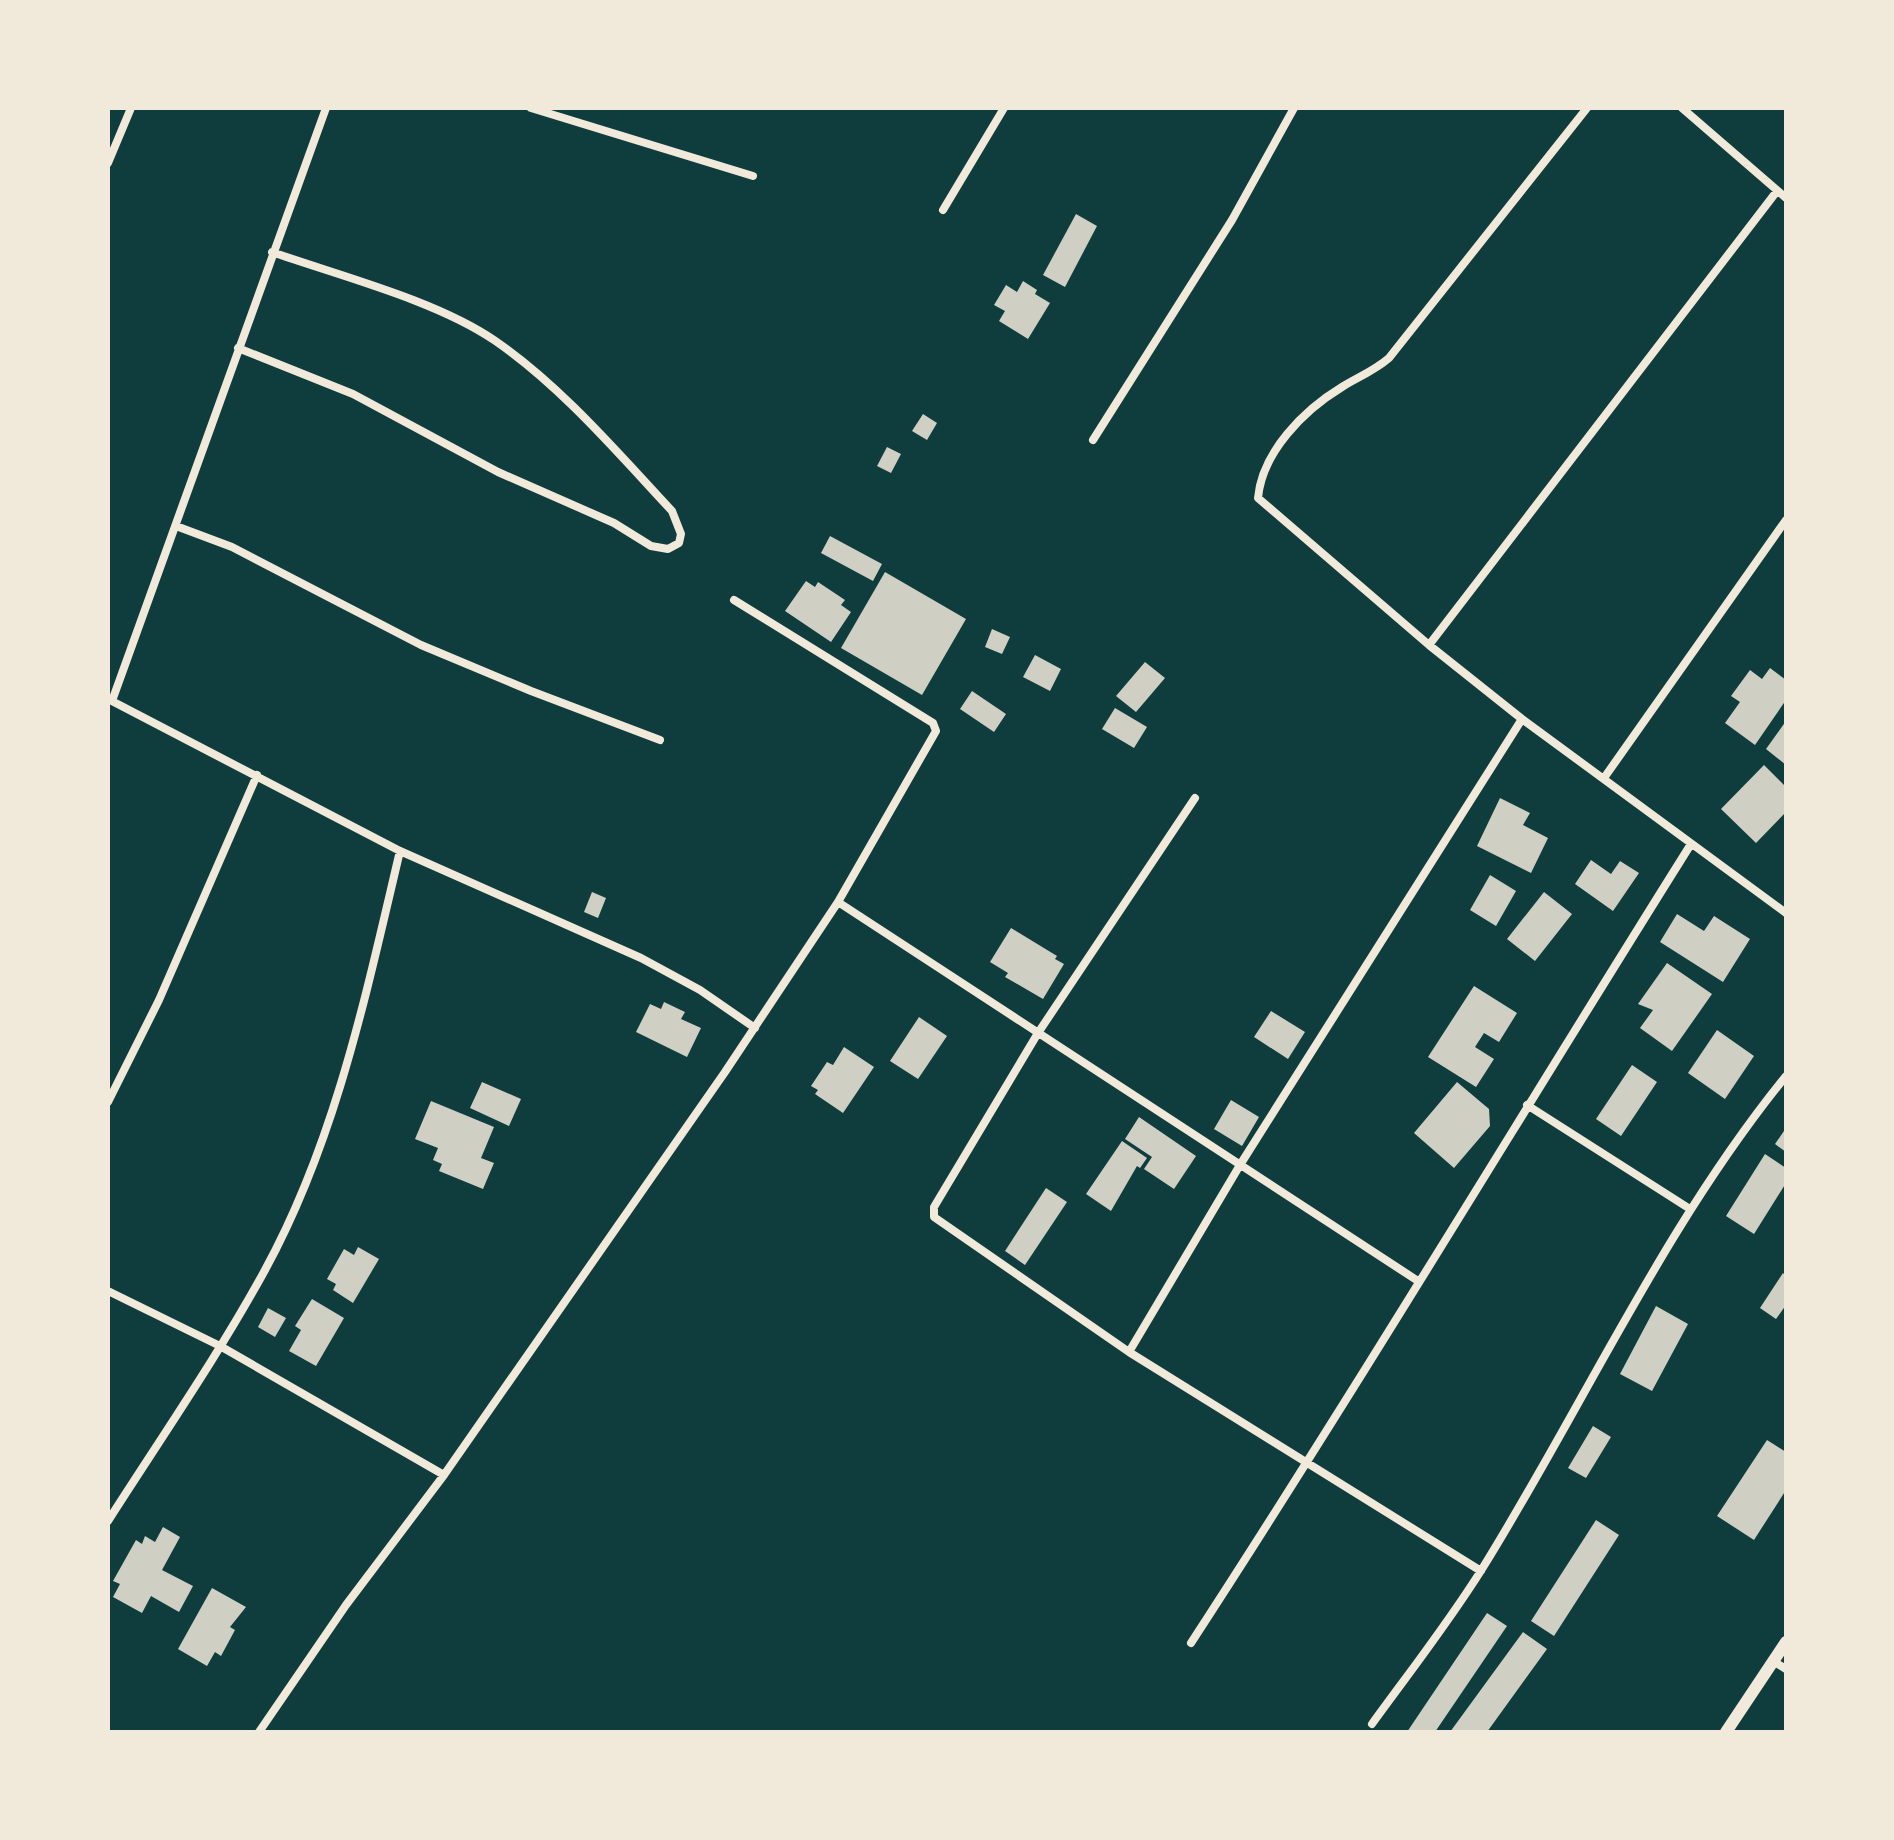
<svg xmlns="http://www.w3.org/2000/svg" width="1894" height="1840" font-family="'Source Sans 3',sans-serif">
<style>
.building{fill:#cfcfc3}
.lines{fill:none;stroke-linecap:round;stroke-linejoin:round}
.minor{stroke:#f1e9da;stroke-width:8}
.primary{stroke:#f1e9da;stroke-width:12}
</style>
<rect width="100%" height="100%" fill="#0f3d3e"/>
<path class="building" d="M1076,214l21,12 -32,61 -22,-12z
M1023,281l14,9 -2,4 15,9 -22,36 -29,-18 6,-10 -11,-6 12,-20 11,7z
M923,414l14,9 -10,17 -15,-9z
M887,447l14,7 -10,19 -14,-7z
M830,536l52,28 -9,17 -52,-28z
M885,572l81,47 -44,76 -81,-47z
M806,581l9,6 3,-5 27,18 -4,5 10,7 -20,30 -46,-31z
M992,629l18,8 -8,17 -17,-7z
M1035,655l26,14 -11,22 -27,-14z
M1145,662l20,16 -29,34 -20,-16z
M1770,668l16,12v20l-31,45 -30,-22 15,-21 -9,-6 19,-26 12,9z
M972,691l34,23 -12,18 -34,-23z
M1115,708l32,19 -13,21 -32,-19z
M1786,721v44l-20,-16z
M1764,765l22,22v25l-30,31 -35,-34z
M1500,798l30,15 -7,12 25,13 -17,35 -54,-27z
M1591,860l20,14 9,-13 19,12 -26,38 -38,-27z
M1490,875l26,16 -20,35 -26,-16z
M592,892l14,6 -8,20 -14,-6z
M1544,892l28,22 -37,47 -28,-22z
M1677,914l27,17 10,-15 36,23 -27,43 -63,-40z
M1011,928l46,28 -2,3 9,5 -21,35 -38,-22 3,-4 -18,-11z
M1667,963l45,31 -40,57 -32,-23 13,-18 -15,-6z
M1474,986l43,27 -18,29 -15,-9 -9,14 19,12 -18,28 -48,-30z
M664,1002l21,10 -4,7 20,9 -14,29 -51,-25 14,-28 11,5z
M1271,1011l34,21 -17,27 -34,-22z
M919,1017l28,19 -29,43 -28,-18z
M1717,1030l37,26 -29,43 -37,-26z
M844,1047l30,20 -31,46 -28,-19 3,-4 -7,-4 16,-24 6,3z
M1632,1065l25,17 -36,54 -25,-17z
M482,1082l39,17 -12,27 -39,-18z
M1457,1082l32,27 1,17 -36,42 -40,-35z
M1231,1100l28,17 -17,29 -28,-17z
M431,1101l63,26 -13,31 13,5 -11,26 -44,-18 3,-7 -9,-4 5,-12 -23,-9z
M1139,1117l57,39 -22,33 -30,-20 8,-12 -27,-18z
M1786,1128v24l-11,-8z
M1122,1141l25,17 -7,10 -3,-2 -26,45 -25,-17z
M1765,1154l21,14v15l-32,51 -28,-18z
M1046,1188l21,14 -42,63 -20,-14z
M358,1247l21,12 -26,44 -20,-13 3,-6 -9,-5 17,-30 10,6z
M1783,1273l3,3v29l-10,14 -16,-11z
M312,1299l32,19 -28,48 -27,-15 12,-21 -6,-4z
M1656,1306l32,18 -36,67 -32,-17z
M268,1308l18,10 -11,19 -17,-10z
M1593,1426l18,11 -25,41 -18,-10z
M1767,1440l19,12v38l-32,50 -37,-24z
M1596,1520l23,15 -65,101 -23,-15z
M163,1527l17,10 -18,33 31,16 -14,26 -28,-16 -9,17 -29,-16 7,-13 -7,-3 23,-41 6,4 3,-8 10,6z
M212,1588l34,19 -16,20 5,3 -14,26 -6,-4 -8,14 -29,-17z
M1487,1613l20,13 -72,106h-28z
M1523,1632l24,17 -60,83h-37z"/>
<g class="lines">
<path class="minor" d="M531,108l222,68
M1587,108l-198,250c-15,13 -31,19 -47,29 -38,23 -80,65 -84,111l171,147 93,74 264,194
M1682,108l104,90
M108,163l23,-55
M943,210l61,-102
M238,348l115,46 145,78 116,51 37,23 17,3 11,-6 2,-9 -9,-23c-55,-59 -111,-125 -178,-171 -59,-40 -154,-64 -222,-88
M1093,440l139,-220 62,-112
M176,526l56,21 189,98 110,46 129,49
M1429,645l348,-454
M108,699l292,152 241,107 59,32 55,38
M112,701l214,-593
M1604,778l182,-258
M1195,798l-157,235 -104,174v10l195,135 352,219
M838,902l580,379
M108,1102l51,-102 98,-225
M1527,1105l163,104
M108,1291l112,55 224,129
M1129,1352l111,-187 282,-446
M108,1521c53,-83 110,-165 157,-251 71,-130 101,-276 135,-419
M1191,1643c171,-263 333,-533 500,-799
M1773,1661l13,8
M1372,1724c37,-51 77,-102 110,-155 102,-164 182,-343 304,-493
M259,1732l87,-127 98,-130 281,-403 113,-170 98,-171 -3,-8 -199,-123"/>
<path class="primary" d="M1726,1732l60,-90"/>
</g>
<rect width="1894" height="1840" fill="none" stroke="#f1e9da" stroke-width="220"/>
</svg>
